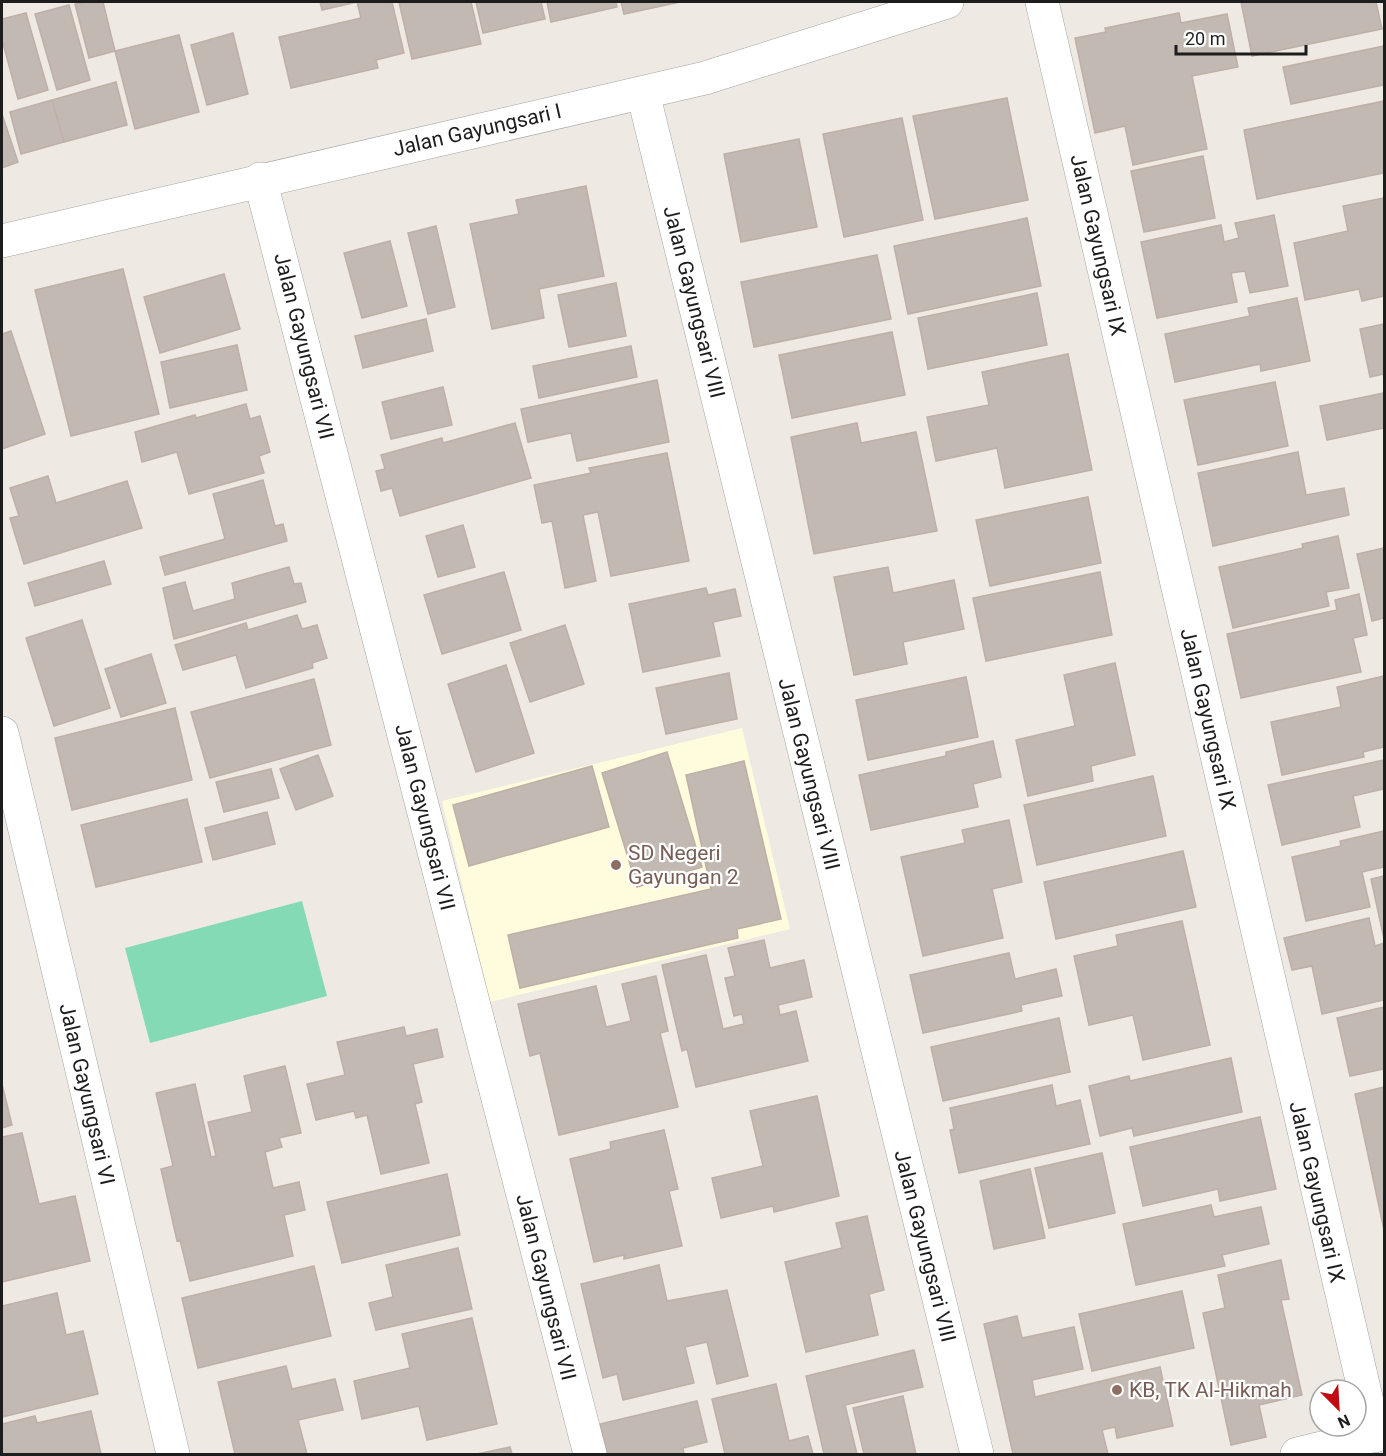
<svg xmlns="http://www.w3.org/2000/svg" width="1386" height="1456" font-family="Roboto,sans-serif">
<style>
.education{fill:#fefcdc}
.pitch{fill:#83dab4}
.building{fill:#c2b9b3;stroke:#bfafa6;stroke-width:1.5}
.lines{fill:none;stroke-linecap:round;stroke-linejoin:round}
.minor-casing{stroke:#a4a4a4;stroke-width:34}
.minor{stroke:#fff;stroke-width:33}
.education-dot{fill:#8d6e63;stroke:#fff;stroke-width:2}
.labels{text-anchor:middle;stroke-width:4.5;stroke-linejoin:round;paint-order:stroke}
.street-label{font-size:21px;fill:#1d1d1d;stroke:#fff}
.education-label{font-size:21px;fill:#785e54;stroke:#fff;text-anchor:start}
</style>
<rect width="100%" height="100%" fill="#eeeae3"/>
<path class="education" d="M742,728l48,201 -300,73 -48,-201z"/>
<path class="pitch" d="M302,901l25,95 -177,47 -25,-95z"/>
<path class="building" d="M87,2h16l12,49 -26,7 -14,-54z
M320,2h72l12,51 -28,7 2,8 -87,20 -12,-51 82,-19 -4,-16 -35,8z
M399,2h72l10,42 -69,15z
M476,2h65l4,17 -62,14z
M547,2h69l1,5 -66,15z
M621,2h59l-56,12z
M1241,2h135l6,27 -130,27z
M69,5l21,75 -33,10 -22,-76z
M26,13l22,77 -30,9 -16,-59v-21z
M1179,13l2,10 46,-9 11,53 -46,9 15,73 -74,16 -8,-39 -30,7 -20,-95 31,-6 -1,-4z
M233,33l15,61 -41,11 -16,-60z
M179,35l20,77 -64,17 -20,-78z
M1384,46v39l-93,19 -8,-37z
M116,82l11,43 -63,17 -12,-42z
M1007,98l21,102 -93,19 -22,-103z
M52,100l12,42 -43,12 -11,-42z
M1384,101v72l-127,26 -13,-69z
M2,114l16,48 -16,6z
M902,118l21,102 -79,17 -21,-103z
M799,139l18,88 -76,15 -17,-88z
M1203,156l12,62 -71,14 -13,-61z
M586,186l18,90 -65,13 5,29 -52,11 -22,-105 49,-10 -3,-14z
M1384,198v98l-22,5 -3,-12 -54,11 -11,-57 54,-12 -5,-25z
M1274,215l14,71 -38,7 -5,-22 -14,2 6,29 -80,16 -16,-76 80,-17 3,17 15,-4 -4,-15z
M1027,218l14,68 -133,28 -14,-68z
M436,226l19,81 -27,7 -20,-81z
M390,241l17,65 -45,12 -18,-65z
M877,255l14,64 -137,28 -13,-65z
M123,269l36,145 -88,22 -36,-146z
M224,274l16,55 -80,24 -16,-56z
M616,283l10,53 -57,11 -11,-52z
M1037,293l10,52 -119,24 -10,-51z
M1297,298l13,63 -49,10 -1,-7 -85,18 -10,-48 85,-18 -2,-8z
M426,319l7,32 -70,17 -8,-32z
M1384,324v50l-14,3 -10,-48z
M11,331l34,103 -43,15v-115z
M892,332l13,63 -113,23 -13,-63z
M237,345l10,45 -77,18 -9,-46z
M631,346l6,31 -98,21 -6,-32z
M1068,354l24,116 -87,18 -8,-40 -61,13 -9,-44 62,-12 -7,-33z
M657,380l12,62 -92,19 -6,-28 -43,9 -7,-33z
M1275,382l13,64 -90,19 -14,-65z
M443,387l9,38 -61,14 -9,-37z
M1384,393v35l-57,12 -7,-34z
M246,404l4,15 10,-3 10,36 -11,4 5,17 -75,21 -12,-42 -35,10 -7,-30 60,-17 1,3z
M515,423l16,55 -131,38 -8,-28 -11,3 -5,-20 9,-2 -4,-14 61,-17 1,5z
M857,423l4,20 55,-11 21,99 -123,23 -23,-117z
M1298,452l8,43 38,-7 5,27 -136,31 -15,-73z
M667,453l22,108 -78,15 -13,-64 -15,3 13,66 -31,7 -13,-67 -10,2 -8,-38 57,-12 -2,-5z
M48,476l8,27 71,-22 15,47 -118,36 -14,-46 9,-2 -9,-28z
M263,480l12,46 8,-2 4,17 -122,34 -5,-18 65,-18 -12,-45z
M1088,497l13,66 -111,23 -14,-66z
M463,525l12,42 -37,10 -12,-41z
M1338,536l11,52 -23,4 3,14 -96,22 -14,-61 84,-19 -1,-4z
M1384,548v70l-12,3 -15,-67z
M104,561l7,23 -76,22 -7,-23z
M289,567l5,17 7,-1 5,19 -132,37 -11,-51 22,-6 8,29 42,-12 -3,-16z
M888,567l5,26 61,-13 10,49 -61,13 4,22 -53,11 -20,-98z
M504,572l17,58 -79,24 -18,-59z
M1100,572l12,63 -126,26 -13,-63z
M706,588l2,7 27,-6 6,27 -28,6 7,34 -77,16 -14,-68z
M1359,594l8,41 -14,3 8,34 -120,26 -14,-64 110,-24 -2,-10z
M297,615l5,14 15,-4 10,33 -15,5 1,5 -67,20 -10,-33 -53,15 -8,-25 71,-22 2,7z
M82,620l28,88 -56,18 -28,-88z
M565,625l19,59 -54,18 -20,-59z
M151,654l15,49 -45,14 -16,-48z
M1115,663l20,92 -44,11 2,15 -65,15 -12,-56 59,-14 -11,-51z
M506,665l28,88 -58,19 -28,-88z
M729,673l8,46 -71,15 -10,-46z
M1384,676v71l-21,5 1,5 -82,18 -11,-53 70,-15 -4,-20z
M966,677l12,60 -110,23 -12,-60z
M314,679l17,66 -121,33 -19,-66z
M175,708l17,72 -120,30 -17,-72z
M993,741l8,36 -28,7 5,23 -107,23 -12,-55 87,-19v-4z
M667,752l35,115 -65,20 -35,-114z
M318,755l15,41 -37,14 -16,-41z
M1384,760v29l-31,7 7,31 -78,18 -14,-60z
M744,761l37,158 -44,10 1,9 -218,50 -12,-53 203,-46 -25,-114z
M592,766l17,61 -140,39 -16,-61z
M271,769l8,29 -55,14 -8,-30z
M1153,776l13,60 -129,29 -13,-60z
M187,799l15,63 -106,25 -15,-62z
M267,812l8,32 -62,16 -8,-32z
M1009,820l13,62 -30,7 11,49 -80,18 -22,-99 64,-14 -3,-13z
M1384,831v36l-22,5 8,35 -64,14 -14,-64 49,-11 -1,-5z
M1183,851l13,56 -140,32 -12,-57z
M1384,876v63l-13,-60z
M1369,918l6,28 9,-3v57l-62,14 -10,-48 -20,4 -8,-32z
M1182,921l28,124 -67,15 -10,-45 -44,10 -15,-69 44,-10 -2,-11z
M764,940l6,28 34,-8 8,37 -34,8 2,10 16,-4 12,50 -112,26 -9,-38 -5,2 -20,-86 44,-10 17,74 21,-5 -2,-10 -8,2 -9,-38 10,-2 -7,-28z
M1009,953l6,26 41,-10 6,27 -41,9 1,6 -99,22 -13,-58z
M656,976l12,55 -8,2 18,74 -119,28 -19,-82 -10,3 -12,-52 78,-18 10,41 25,-6 -9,-37z
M1384,1007v62l-34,7 -13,-58z
M1059,1018l11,54 -127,29 -12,-54z
M404,1027l2,9 31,-7 6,28 -30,7 9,38 -7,2 14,59 -48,11 -14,-59 -11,3 -2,-7 -38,9 -9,-36 38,-9 -8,-33z
M1231,1058l11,54 -108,24 -2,-8 -32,8 -11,-50 40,-10 1,5z
M285,1066l16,67 -22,5 3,9 -17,5 8,36 26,-6 6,28 -21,5 9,41 -103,25 -10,-41 -3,1 -16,-72 12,-3 -17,-73 39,-9 16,73 5,-1 -8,-34 44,-10 -8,-36z
M2,1084l10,41 -10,3z
M1052,1085l4,21 24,-6 10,44 -131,29 -9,-43 4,-1 -4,-21z
M1384,1087v143l-29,-136z
M817,1096l22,100 -65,16 -1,-6 -52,12 -9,-40 51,-12 -13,-55z
M1260,1117l16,72 -56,12 -2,-12 -75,17 -13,-59z
M664,1130l14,59 -9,2 13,55 -58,13v-4l-30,7 -24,-103 41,-10 -1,-7z
M22,1133l17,71 36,-8 15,65 -88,21v-145z
M1102,1153l13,60 -66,15 -14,-60z
M1030,1169l15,69 -51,11 -14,-68z
M447,1174l13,61 -118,28 -15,-61z
M1211,1205l3,12 47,-10 8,37 -47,11 3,11 -89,19 -13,-61z
M867,1216l17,74 -15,4 9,41 -72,17 -21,-90 57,-14 -6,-25z
M458,1248l14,61 -96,21 -7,-27 24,-6 -7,-32z
M1281,1260l8,39 -8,1 21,95 -43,10 7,32 -35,8 -28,-132 22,-5 -7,-33z
M659,1265l8,36 60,-11 21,86 -31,8 -10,-42 -22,5 9,36 -71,17 -6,-26 -14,4 -22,-94z
M314,1266l17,70 -133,32 -16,-70z
M1182,1291l12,57 -102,23 -13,-57z
M57,1293l9,42 17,-4 15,63 -96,23v-111z
M1017,1316l5,22 52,-11 9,42 -51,11 3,17 125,-30 13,59 -56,12 -2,-11 -13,3 6,24h-95l-29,-130z
M472,1318l25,106 -70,16 -8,-34 -57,13 -8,-38 56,-13 -8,-34z
M914,1350l9,37 -78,18 12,49h-33l-18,-78z
M286,1366l6,23 43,-10 8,31 -45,10 9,34h-72l-17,-72z
M776,1384l13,57 19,-5 5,18h-88l-13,-55z
M903,1396l13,58h-52l-11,-46z
M697,1401l10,41 -24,6 1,6h-77l-7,-30z
M91,1411l10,43h-99v-30l33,-8 2,7z
M510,1447l2,7h-35z"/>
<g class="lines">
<defs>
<path id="minor" d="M1042,2l333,1434
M643,93l334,1361
M260,179l330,1275
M2,241l703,-163 242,-76
M2,733l171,721
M1297,1454l87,-21"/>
</defs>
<use href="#minor" class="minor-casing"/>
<use href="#minor" class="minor"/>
</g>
<g class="education-dot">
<circle cx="616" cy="865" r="6"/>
<circle cx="1117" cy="1390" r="6"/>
</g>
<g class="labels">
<g class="street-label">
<text transform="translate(477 130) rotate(-13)" y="7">Jalan Gayungsari I</text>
<text transform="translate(1098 245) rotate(77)" y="7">Jalan Gayungsari IX</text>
<text transform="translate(694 302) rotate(76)" y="7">Jalan Gayungsari VIII</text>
<text transform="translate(304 346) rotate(76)" y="7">Jalan Gayungsari VII</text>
<text transform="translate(1208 719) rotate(77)" y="7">Jalan Gayungsari IX</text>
<text transform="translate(809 774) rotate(76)" y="7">Jalan Gayungsari VIII</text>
<text transform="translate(425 817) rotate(76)" y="7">Jalan Gayungsari VII</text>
<text transform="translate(87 1094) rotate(77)" y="7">Jalan Gayungsari VI</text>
<text transform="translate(1317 1192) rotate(77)" y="7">Jalan Gayungsari IX</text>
<text transform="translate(925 1246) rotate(76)" y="7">Jalan Gayungsari VIII</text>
<text transform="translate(546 1287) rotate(76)" y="7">Jalan Gayungsari VII</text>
</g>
<g class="education-label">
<text x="628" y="860">SD Negeri<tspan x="628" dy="24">Gayungan 2</tspan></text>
<text x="1129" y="1397">KB, TK Al-Hikmah</text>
</g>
</g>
<rect width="1386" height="1456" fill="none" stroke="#1d1d1d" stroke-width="6"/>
<g transform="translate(1338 1408) rotate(156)"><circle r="28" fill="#ffffff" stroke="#a5a5a5" stroke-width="1.5"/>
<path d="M0-4.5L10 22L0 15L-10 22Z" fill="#c20812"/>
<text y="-9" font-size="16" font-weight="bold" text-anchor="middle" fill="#1d1d1d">N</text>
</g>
<path d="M1176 45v9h130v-9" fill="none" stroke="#1d1d1d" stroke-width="3"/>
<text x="1185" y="45" font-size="18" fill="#1d1d1d" stroke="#ffffff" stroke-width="4.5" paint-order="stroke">20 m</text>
</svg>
